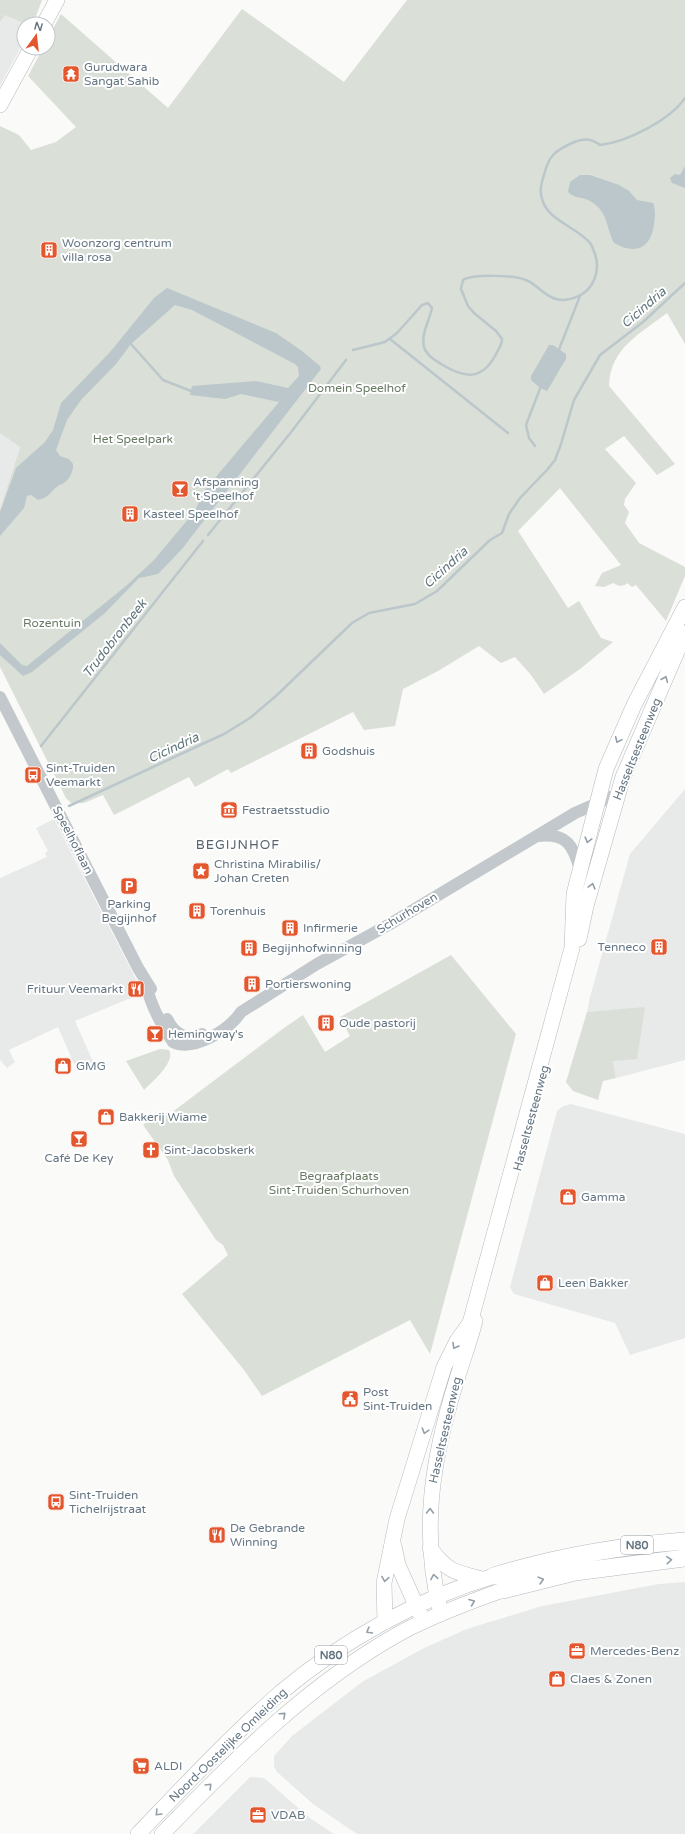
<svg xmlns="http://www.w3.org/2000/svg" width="685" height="1834" font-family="'Varela Round',sans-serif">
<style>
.built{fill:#e8e9e9}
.green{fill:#dadfd7}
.water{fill:#bbc7cb}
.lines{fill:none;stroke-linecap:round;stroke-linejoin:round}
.stream{stroke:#bbc7cb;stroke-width:2.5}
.major-casing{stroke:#b5babe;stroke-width:16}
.highway-casing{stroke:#b4b9bd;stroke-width:18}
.minor{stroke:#c3c8cc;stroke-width:12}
.major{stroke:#fff;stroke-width:15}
.highway{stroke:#fff;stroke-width:17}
.oneway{stroke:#939fa8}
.labels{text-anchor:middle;stroke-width:4;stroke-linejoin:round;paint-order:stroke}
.shield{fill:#fff;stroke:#939fa8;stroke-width:1}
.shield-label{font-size:11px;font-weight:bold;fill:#657683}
.poi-label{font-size:12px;fill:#657683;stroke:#fff;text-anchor:start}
.park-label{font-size:12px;fill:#687a64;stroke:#fff}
.street-label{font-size:12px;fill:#657683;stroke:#fff}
.water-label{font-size:13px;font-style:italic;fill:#60757c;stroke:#fff}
.neighbourhood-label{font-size:13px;letter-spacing:1px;fill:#57646e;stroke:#fff}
</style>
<rect width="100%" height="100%" fill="#fafaf8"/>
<path class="built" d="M5,14l21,10h-2v17l-24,45v-64z
M0,433l20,13 -20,63z
M685,789v271l-69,18 -3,-18 32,-52 -58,4 3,-15 40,-143z
M54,819l89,174 -68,28 19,43 -17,7 -19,-44 -49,23 6,12 -8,6 -7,-8v-182l47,-21 -2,-4 3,-2 -12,-23z
M571,1104l114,30v204l-55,17 -15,-32 -101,-29 -4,-7 47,-176 6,-5z
M685,1582v252h-328l-44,-30 -36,-32 -3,-6v-10l18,-20 70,-54 62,-34 43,-19 75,-23 117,-22z
M250,1777l14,1 47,41 23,15h-141z"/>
<path class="green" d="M0,0h42l-9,24h-7l-21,-9 -5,7z
M407,0h278v344l-18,-31c-27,21 -57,35 -58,73l66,78 -18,11 -33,-39 -19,13 31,34 -11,16 -1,6 5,7 -4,11 14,20 46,24v9l-19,45 -30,-36 -4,2 -5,-4 -2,2 -6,1 -6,-3 -9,4 -9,-1 7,-13 19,-8 -61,-77 -42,43 50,77 11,-7 22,37 12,4 -33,27 -36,25 -13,-19 -16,-18 -14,6 -22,-17 -41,25 -35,18 -8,37 -31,4 -11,-18 -122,61 -3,-4 -33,18 -6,-10 -75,38 -11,-20 -19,8h-13l-5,-5 -66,-131v-158l20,-62 -20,-14v-307l19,9 12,15 25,-8 20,-15 -48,-51 15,-28h5v-10l13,-24 107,94 74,-99 102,73z
M451,955l65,79 -86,320 -20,-34 -148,76 -18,-26 -62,-76 46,-39 -5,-10 -7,-5 -42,-64 -6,-16 -25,-35 20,-14 4,5 117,-88 19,-13 22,37 25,-16 -10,-19z
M645,1007l-8,52 -24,2 3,17 -13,3 -5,19 -25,-9 -7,-9 21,-70z
M160,1049l9,1c7,12 -17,32 -25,40l-18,-29z"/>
<path class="water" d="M685,166v22l-13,-5 -2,-5 5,-4 5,1z
M580,175h10l29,10 10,6 8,9 16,3c3,8 2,13 1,21 -3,25 -19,31 -40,19 -9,-18 -5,-32 -26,-43 -7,-3 -14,-2 -20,-8l2,-10z
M167,288l109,45 26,18 18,15 1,3 -139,180 -24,25 -19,4 -34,35 -73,59 -9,4 -23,-21v-12l22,22 5,1 99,-80 28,-26 41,-49 9,-20 75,-89 -38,-8 -16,5 -35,-4 2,-9 64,-5 32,7 11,-12 -1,-9 -3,-3 -103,-54 -17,-5 -44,39 -15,20 -35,36 -14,20 -11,30 4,6 9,3 4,5c1,6 -4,16 -9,19 -2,2 -4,1 -6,3 -9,6 -6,10 -20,14l-7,-5 -4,1 -3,12 -24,28v-24l16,-44 29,-26 8,-12 8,-27 50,-52 43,-53z
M549,345h4l13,9v5l-19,32 -7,-3 -9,-8v-4z"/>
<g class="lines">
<path class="stream" d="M390,339l118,94
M131,344l32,36 28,11
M353,350l32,-8 12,-9 25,-28 6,-2 4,5c-3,14 -11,25 -8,39 2,8 11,13 17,17 23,14 40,17 54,-8 3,-6 7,-11 7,-17l-6,-8 -22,-18 -6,-7 -7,-17 2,-9c10,-6 52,-5 63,0 10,4 17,14 27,18 15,6 35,-3 41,-18 4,-9 4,-17 1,-26 -2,-3 -2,-8 -5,-11 -12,-15 -40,-22 -47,-41 -4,-10 -2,-18 1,-27 5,-20 11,-24 28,-32 11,-5 19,-5 28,2 27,-3 70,-25 85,-47
M558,352l22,-56
M535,446l-6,-8 -3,-13 15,-39
M208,535l84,-104 54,-71
M41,746l162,-205
M69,806l155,-72 26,-16 27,-23 75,-72 17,-10 46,-9 22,-13 53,-51 12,-7 7,-19 11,-16 27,-28 8,-10 6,-16 13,-44 26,-45 43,-33 42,-39"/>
<defs>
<path id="major" d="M44,24l13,-24
M0,105l31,-57
M579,939l7,-33 37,-129 62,-144
M394,1546l4,19 22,49
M430,1548c18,24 24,24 52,31
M441,1614c-21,-83 -9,-155 16,-235 6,-20 13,-38 18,-58
M385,1622l-1,-39 13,-64 47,-152 13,-26 13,-18 102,-375 2,-54 32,-125 28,-64 51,-98
M138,1834c46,-48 92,-97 142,-141 62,-52 137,-94 214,-117
M162,1834c74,-76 146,-150 240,-202 32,-17 67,-30 101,-42"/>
<path id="highway" d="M494,1576c62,-19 126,-30 191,-35
M503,1590l72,-18 110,-14"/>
</defs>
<use href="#major" class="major-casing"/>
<use href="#highway" class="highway-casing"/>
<path class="minor" d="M0,697l138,271 13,21
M538,836c28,-3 35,8 42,34
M146,983c4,22 14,40 27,59 21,10 56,-12 68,-30l76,-48 73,-40 185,-111 43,-19
M167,1019c8,16 19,21 35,15"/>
<use href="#major" class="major"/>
<use href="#highway" class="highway"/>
</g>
<defs><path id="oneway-chevron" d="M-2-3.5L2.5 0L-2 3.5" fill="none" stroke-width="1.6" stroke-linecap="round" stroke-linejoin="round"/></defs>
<g class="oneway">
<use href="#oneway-chevron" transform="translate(665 679) rotate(-67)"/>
<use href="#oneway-chevron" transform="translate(618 740) rotate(114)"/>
<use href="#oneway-chevron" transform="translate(588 840) rotate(105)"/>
<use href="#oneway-chevron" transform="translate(592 886) rotate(-75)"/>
<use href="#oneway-chevron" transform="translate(455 1346) rotate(120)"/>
<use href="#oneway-chevron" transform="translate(425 1431) rotate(107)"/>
<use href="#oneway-chevron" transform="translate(430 1511) rotate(-89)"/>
<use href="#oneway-chevron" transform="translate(669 1560) rotate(-5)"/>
<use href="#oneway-chevron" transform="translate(434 1577) rotate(-99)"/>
<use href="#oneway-chevron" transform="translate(385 1579) rotate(99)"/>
<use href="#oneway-chevron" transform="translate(541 1580) rotate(-15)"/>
<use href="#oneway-chevron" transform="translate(472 1602) rotate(-22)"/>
<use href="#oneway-chevron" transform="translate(369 1631) rotate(149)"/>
<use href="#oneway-chevron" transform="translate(283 1715) rotate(-42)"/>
<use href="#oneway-chevron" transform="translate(209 1786) rotate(-46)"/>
<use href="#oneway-chevron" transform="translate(158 1813) rotate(134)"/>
</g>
<defs>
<symbol id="temple-square" viewBox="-11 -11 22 22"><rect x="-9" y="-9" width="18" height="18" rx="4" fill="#e4572e" stroke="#fff"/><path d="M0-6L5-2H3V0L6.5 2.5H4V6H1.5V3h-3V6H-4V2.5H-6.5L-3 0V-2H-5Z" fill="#fff"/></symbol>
<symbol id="building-square" viewBox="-11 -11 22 22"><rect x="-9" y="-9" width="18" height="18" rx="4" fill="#e4572e" stroke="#fff"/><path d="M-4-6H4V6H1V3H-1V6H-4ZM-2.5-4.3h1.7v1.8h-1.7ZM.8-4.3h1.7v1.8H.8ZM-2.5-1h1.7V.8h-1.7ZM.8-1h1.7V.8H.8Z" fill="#fff"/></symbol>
<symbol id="bar-square" viewBox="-11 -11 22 22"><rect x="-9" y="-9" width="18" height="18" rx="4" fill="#e4572e" stroke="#fff"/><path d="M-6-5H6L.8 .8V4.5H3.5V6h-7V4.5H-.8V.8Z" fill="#fff"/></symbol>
<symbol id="bus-square" viewBox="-11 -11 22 22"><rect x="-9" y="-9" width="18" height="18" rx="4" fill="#e4572e" stroke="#fff"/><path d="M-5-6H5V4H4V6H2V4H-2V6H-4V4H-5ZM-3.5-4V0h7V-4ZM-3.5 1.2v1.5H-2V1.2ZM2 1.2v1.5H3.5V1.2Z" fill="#fff"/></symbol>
<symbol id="museum-square" viewBox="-11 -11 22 22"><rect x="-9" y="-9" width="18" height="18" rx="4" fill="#e4572e" stroke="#fff"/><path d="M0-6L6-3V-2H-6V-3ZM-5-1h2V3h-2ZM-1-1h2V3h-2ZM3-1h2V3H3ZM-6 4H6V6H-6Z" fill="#fff"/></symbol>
<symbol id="sight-square" viewBox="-11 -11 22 22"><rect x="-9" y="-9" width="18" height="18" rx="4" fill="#e4572e" stroke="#fff"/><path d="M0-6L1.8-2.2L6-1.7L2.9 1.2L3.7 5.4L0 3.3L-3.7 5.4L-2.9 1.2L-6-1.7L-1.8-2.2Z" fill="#fff"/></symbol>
<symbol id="parking-square" viewBox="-11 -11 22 22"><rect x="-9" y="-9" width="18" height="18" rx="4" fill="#e4572e" stroke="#fff"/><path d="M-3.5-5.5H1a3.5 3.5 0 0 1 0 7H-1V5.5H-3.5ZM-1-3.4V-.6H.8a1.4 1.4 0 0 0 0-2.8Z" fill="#fff"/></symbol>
<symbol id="restaurant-square" viewBox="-11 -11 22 22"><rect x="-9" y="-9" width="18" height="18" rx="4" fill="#e4572e" stroke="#fff"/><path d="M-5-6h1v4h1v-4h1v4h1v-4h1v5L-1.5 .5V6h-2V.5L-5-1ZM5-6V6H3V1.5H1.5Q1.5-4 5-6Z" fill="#fff"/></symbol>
<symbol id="shop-square" viewBox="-11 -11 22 22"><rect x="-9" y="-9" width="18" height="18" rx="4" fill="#e4572e" stroke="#fff"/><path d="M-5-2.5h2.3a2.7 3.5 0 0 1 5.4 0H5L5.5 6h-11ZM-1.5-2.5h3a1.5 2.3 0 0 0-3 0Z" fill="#fff"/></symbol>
<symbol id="church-square" viewBox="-11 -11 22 22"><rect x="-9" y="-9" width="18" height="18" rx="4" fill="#e4572e" stroke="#fff"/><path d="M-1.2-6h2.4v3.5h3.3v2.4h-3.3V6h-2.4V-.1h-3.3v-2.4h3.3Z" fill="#fff"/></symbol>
<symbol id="civic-square" viewBox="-11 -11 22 22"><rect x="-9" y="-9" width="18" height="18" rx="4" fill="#e4572e" stroke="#fff"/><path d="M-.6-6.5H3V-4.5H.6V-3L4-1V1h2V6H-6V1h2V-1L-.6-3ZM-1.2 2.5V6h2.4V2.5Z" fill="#fff"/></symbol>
<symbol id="office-square" viewBox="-11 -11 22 22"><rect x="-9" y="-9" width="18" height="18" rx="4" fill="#e4572e" stroke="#fff"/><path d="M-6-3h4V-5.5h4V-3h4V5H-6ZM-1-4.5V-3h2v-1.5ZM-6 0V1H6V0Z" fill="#fff"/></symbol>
<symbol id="supermarket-square" viewBox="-11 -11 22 22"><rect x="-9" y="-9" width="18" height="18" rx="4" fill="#e4572e" stroke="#fff"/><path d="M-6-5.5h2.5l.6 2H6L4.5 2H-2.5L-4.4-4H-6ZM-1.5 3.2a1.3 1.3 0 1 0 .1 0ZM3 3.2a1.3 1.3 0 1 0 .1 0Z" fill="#fff"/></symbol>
</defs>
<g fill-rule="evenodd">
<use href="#temple-square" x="61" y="64" width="20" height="20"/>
<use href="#building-square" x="39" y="240" width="20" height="20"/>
<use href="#bar-square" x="170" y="479" width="20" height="20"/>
<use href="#building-square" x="120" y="504" width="20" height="20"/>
<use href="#building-square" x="299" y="741" width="20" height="20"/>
<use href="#bus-square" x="23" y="765" width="20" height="20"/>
<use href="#museum-square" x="219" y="800" width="20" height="20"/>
<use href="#sight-square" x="191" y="861" width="20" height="20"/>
<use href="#parking-square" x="119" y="876" width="20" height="20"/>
<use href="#building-square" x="187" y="901" width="20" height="20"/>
<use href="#building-square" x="280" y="918" width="20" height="20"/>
<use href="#building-square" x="649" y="937" width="20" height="20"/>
<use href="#building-square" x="239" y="938" width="20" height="20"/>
<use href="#building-square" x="242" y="974" width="20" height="20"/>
<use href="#restaurant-square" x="126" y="979" width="20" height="20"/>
<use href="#building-square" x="316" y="1013" width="20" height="20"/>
<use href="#bar-square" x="145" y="1024" width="20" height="20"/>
<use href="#shop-square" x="53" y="1056" width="20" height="20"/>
<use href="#shop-square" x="96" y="1107" width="20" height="20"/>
<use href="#bar-square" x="69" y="1129" width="20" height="20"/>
<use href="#church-square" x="141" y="1140" width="20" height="20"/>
<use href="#shop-square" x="558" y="1187" width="20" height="20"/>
<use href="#shop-square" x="535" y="1273" width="20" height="20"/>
<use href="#civic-square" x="340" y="1389" width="20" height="20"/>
<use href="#bus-square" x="46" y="1492" width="20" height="20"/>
<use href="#restaurant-square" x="207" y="1525" width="20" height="20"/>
<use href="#office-square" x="567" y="1641" width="20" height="20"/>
<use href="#shop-square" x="547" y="1669" width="20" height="20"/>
<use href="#supermarket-square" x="131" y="1756" width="20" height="20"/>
<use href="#office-square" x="248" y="1805" width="20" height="20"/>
</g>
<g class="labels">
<g class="shield">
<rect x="621" y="1536" width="32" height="18" rx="3"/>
<rect x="315" y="1646" width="32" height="18" rx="3"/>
</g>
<g class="shield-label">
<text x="637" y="1549">N80</text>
<text x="331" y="1659">N80</text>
</g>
<g class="poi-label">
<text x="84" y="71">Gurudwara<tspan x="84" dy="14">Sangat Sahib</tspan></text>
<text x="62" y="247">Woonzorg centrum<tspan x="62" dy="14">villa rosa</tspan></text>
<text x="193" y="486">Afspanning<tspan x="193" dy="14">'t Speelhof</tspan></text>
<text x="143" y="518">Kasteel Speelhof</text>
<text x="322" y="755">Godshuis</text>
<text x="46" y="772">Sint-Truiden<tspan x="46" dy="14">Veemarkt</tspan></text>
<text x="242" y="814">Festraetsstudio</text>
<text x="214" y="868">Christina Mirabilis/<tspan x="214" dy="14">Johan Creten</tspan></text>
<text x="129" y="908" text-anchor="middle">Parking<tspan x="129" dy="14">Begijnhof</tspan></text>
<text x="210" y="915">Torenhuis</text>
<text x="303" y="932">Infirmerie</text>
<text x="646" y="951" text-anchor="end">Tenneco</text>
<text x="262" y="952">Begijnhofwinning</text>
<text x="265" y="988">Portierswoning</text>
<text x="123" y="993" text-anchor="end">Frituur Veemarkt</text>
<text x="339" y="1027">Oude pastorij</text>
<text x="168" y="1038">Hemingway's</text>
<text x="76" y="1070">GMG</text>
<text x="119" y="1121">Bakkerij Wiame</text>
<text x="164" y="1154">Sint-Jacobskerk</text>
<text x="79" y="1162" text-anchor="middle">Café De Key</text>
<text x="581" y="1201">Gamma</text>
<text x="558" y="1287">Leen Bakker</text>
<text x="363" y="1396">Post<tspan x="363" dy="14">Sint-Truiden</tspan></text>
<text x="69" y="1499">Sint-Truiden<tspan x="69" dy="14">Tichelrijstraat</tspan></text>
<text x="230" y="1532">De Gebrande<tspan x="230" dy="14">Winning</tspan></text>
<text x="590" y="1655">Mercedes-Benz</text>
<text x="570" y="1683">Claes &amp; Zonen</text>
<text x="154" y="1770">ALDI</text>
<text x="271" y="1819">VDAB</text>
</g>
<g class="park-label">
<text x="357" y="392">Domein Speelhof</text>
<text x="133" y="443">Het Speelpark</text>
<text x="52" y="627">Rozentuin</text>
<text x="339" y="1180">Begraafplaats<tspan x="339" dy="14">Sint-Truiden Schurhoven</tspan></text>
</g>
<g class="street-label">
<text transform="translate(637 749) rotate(-68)" y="4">Hasseltsesteenweg</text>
<text transform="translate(73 840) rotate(63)" y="4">Speelhoflaan</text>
<text transform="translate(407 913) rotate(-31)" y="4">Schurhoven</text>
<text transform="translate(531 1118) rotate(-75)" y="4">Hasseltsesteenweg</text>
<text transform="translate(445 1430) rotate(-77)" y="4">Hasseltsesteenweg</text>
<text transform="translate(228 1745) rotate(-44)" y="4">Noord-Oostelijke Omleiding</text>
</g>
<g class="water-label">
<text transform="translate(643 307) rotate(-41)" y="5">Cicindria</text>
<text transform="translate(445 567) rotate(-42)" y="5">Cicindria</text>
<text transform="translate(114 638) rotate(-52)" y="5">Trudobronbeek</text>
<text transform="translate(173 747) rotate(-25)" y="5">Cicindria</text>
</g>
<g class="neighbourhood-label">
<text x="238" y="849">BEGIJNHOF</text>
</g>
</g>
<g transform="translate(36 36) rotate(15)"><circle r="19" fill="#ffffff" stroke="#c1c8cd"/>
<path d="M0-3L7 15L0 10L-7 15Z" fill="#e4572e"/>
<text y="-6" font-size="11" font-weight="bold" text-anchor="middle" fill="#657683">N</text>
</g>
</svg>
